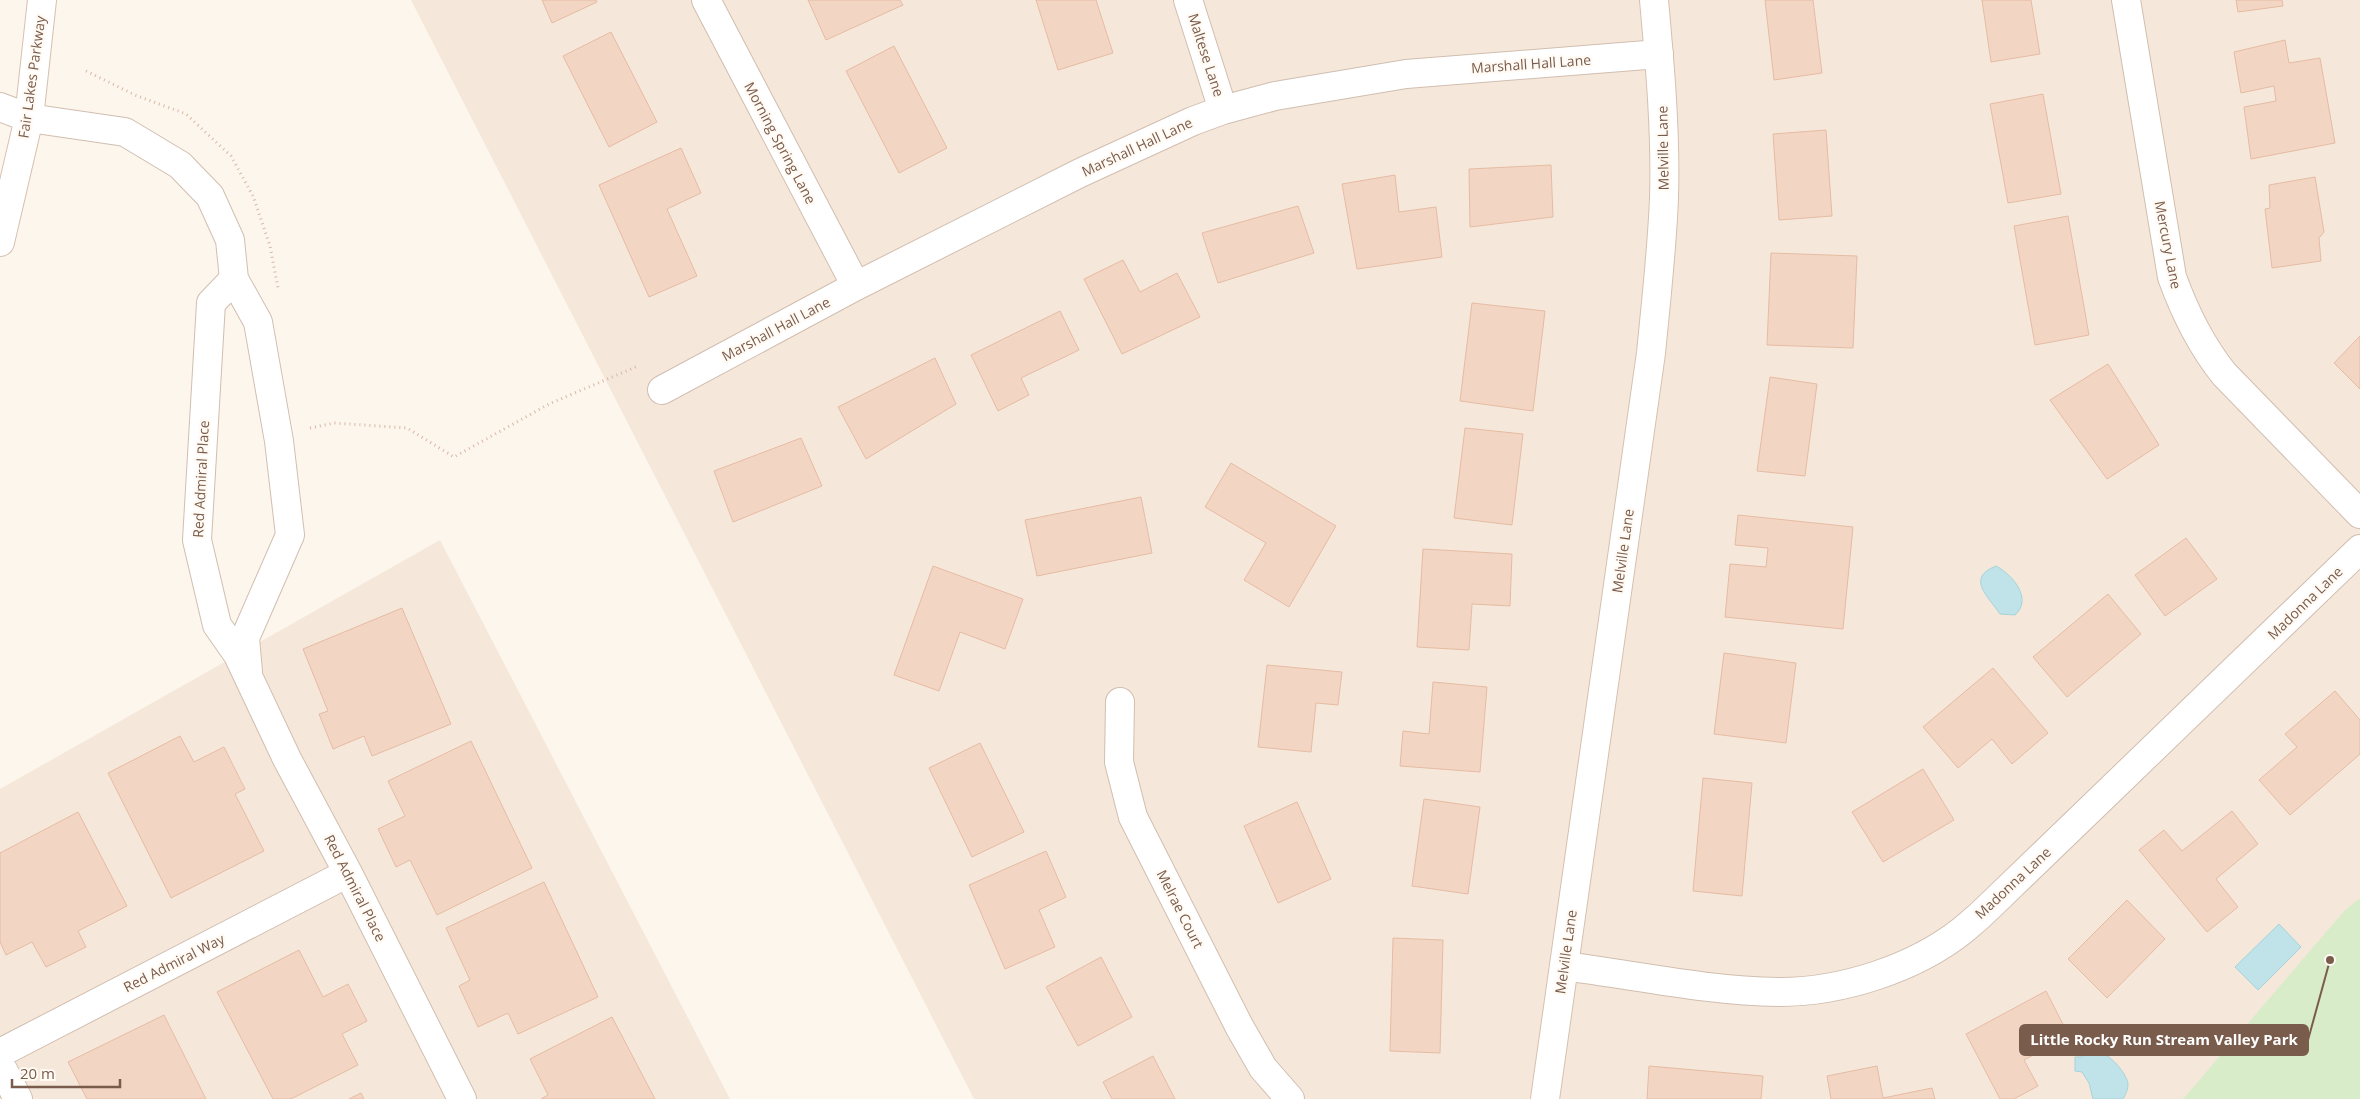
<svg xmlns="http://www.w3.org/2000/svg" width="2360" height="1099" font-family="'Open Sans',sans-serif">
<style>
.residential{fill:#f5e8da}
.green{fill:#d8ecc9}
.water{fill:#bfe3e8;stroke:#a5d3da}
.building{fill:#f3d5c3;stroke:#e6bba3}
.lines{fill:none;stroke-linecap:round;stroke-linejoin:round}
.street-casing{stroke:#d1beb0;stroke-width:30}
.secondary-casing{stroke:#d6c0b0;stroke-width:30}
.path{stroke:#d9b8a5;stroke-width:3;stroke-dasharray:1 4;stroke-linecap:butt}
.street{stroke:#fff;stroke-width:28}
.secondary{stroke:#fff;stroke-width:28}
.labels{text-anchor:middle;stroke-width:4.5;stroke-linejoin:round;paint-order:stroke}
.street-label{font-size:14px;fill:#7a5c4d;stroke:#fffaf3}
.leader{fill:none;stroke:#7a5c4d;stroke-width:2}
.callout-dot{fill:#7a5c4d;stroke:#fffaf3;stroke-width:2}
.callout{fill:#7a5c4d;stroke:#7a5c4d;stroke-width:2}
.callout-label{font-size:15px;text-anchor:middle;font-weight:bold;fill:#fff}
</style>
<rect width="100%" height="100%" fill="#fdf6ec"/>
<path class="residential" d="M411,0h1949v898l-175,201h-1211z
M440,540l290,559h-730v-310z"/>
<path class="green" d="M2360,898v201h-177l162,-189z"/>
<path class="water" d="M1996,566c17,9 37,33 19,49l-15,-1c-13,-19 -34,-36 -4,-48z
M2279,924l22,23 -43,43 -23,-23z
M2093,1050c13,0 33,21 35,34 0,5 -2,10 -5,15h-30l-4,-16 -7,-11 -7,-1v-14h7l4,-5z"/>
<path class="building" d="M542,0h54l1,2 -45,21z
M808,0h92l3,5 -77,35z
M1036,0h60l17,53 -55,17z
M1765,0h48l9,73 -48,7z
M1982,0h49l9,54 -49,8z
M2236,0h46l1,6 -45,6z
M611,32l46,90 -48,25 -46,-91z
M2285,40l4,23 31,-5 15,85 -84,16 -7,-52 32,-6 -2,-15 -33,7 -7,-41z
M894,46l53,102 -48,25 -53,-102z
M2043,94l18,100 -53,9 -18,-99z
M1826,130l6,86 -53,4 -6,-86z
M681,148l20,45 -34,16 30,67 -48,21 -50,-112z
M1551,165l2,52 -83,10 -1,-58z
M1395,175l4,37 37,-5 6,50 -85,12 -15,-85z
M2315,177l9,55 -5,6 2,23 -49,7 -7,-59 5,-1 -1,-23z
M1298,206l16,47 -96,30 -16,-50z
M2068,216l21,119 -54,10 -21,-119z
M1771,253l86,3 -4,92 -86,-3z
M1123,260l17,32 37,-19 23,44 -78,37 -38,-75z
M1472,303l73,8 -12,100 -73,-10z
M1060,311l19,39 -58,28 8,17 -31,16 -27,-56z
M2360,336v53l-26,-26z
M935,358l21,46 -90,55 -28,-52z
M2108,364l51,81 -52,34 -57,-79z
M1770,377l47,7 -12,92 -48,-5z
M1465,428l58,6 -11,91 -58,-7z
M801,438l21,48 -89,36 -19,-51z
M1231,463l105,63 -47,81 -45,-27 22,-37 -61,-36z
M1141,497l11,56 -115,23 -12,-56z
M1738,515l115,12 -10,102 -118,-12 5,-53 36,3 2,-19 -33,-3z
M2186,538l31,41 -52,37 -30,-41z
M1423,549l89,5 -2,52 -38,-2 -3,46 -52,-3z
M933,566l90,33 -18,50 -45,-17 -21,59 -45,-16z
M2108,594l33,40 -74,63 -34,-40z
M402,608l49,116 -79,32 -8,-20 -31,13 -14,-35 9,-3 -25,-62z
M1724,653l72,10 -10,80 -72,-9z
M1267,665l75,7 -4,33 -22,-2 -5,49 -53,-5z
M1993,668l55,65 -36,31 -20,-25 -34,29 -35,-41z
M1433,682l54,5 -7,85 -80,-6 3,-35 26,3z
M2335,691l25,29v34l-70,61 -31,-35 38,-33 -12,-13z
M180,736l14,26 30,-15 21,42 -10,5 29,57 -93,47 -63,-125z
M471,741l61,127 -95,47 -27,-55 -14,7 -18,-38 27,-13 -17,-35z
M980,743l44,89 -52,25 -43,-89z
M1923,769l31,51 -71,42 -31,-50z
M1703,778l49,5 -10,113 -49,-5z
M1424,799l56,8 -12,87 -56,-8z
M1297,802l34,77 -53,24 -34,-77z
M2232,811l26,33 -42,35 22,28 -31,25 -68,-82 25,-20 18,21z
M78,812l49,94 -49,25 8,16 -40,20 -14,-25 -26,13 -6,-13v-89z
M1046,851l20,46 -27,13 16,37 -50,22 -36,-84z
M544,882l54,115 -80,37 -10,-21 -30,14 -19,-41 11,-6 -24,-52z
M2127,900l38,39 -58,59 -39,-39z
M1393,938l50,2 -3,113 -50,-2z
M299,950l24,47 25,-13 19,37 -25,13 16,31 -67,34h-18l-56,-107z
M1101,957l31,60 -54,29 -32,-59z
M2046,991l23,45 -45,24 14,26 -24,13h-14l-34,-65z
M164,1015l42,84h-119l-19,-37z
M612,1017l43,82h-114l7,-4 -18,-36z
M1153,1056l22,43h-63l-9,-17z
M1649,1066l114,10 -2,23h-114z
M1877,1066l6,32 49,-10 3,11h-104l-4,-23z
M361,1093l3,6h-15z"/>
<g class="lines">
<defs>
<path id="street" d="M706,0l150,286
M1188,0l35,110
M2126,0l46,277c13,36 28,67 52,97l136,140
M0,107l29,11 96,14 55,33 30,31 20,44 4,39 24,43 21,119 11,94 -45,103 3,34
M234,279l-23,24 -14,237 20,85 21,30 49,104 61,114 114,226
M662,390l194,-104 224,-113 113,-52 30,-11 52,-14 131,-22 253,-20
M1120,702l-1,60 14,55 106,209 24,42 27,31
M1564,966c71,9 143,25 215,26 62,0 135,-23 184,-62 11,-9 21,-18 31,-28l366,-353
M0,1053l348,-180
M0,1064l18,35"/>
<path id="secondary" d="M0,242l29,-124 13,-118
M1545,1099l106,-746c5,-52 11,-103 13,-155 2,-66 -4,-132 -10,-198"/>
</defs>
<use href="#street" class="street-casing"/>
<use href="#secondary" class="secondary-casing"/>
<path class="path" d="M86,71l49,24 51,19 45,42 22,40 17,50 8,42
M310,428l24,-5 73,5 47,29 95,-53 89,-38"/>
<use href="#street" class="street"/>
<use href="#secondary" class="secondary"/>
</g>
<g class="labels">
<g class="street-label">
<text transform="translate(1206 55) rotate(72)" y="5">Maltese Lane</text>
<text transform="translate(1531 64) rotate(-4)" y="5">Marshall Hall Lane</text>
<text transform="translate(32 77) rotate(-82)" y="5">Fair Lakes Parkway</text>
<text transform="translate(780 143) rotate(62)" y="5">Morning Spring Lane</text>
<text transform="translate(1137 147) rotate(-25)" y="5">Marshall Hall Lane</text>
<text transform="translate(1663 148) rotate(-91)" y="5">Melville Lane</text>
<text transform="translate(2168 245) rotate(79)" y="5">Mercury Lane</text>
<text transform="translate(776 329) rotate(-28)" y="5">Marshall Hall Lane</text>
<text transform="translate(201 479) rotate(-87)" y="5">Red Admiral Place</text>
<text transform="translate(1623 551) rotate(-82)" y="5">Melville Lane</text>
<text transform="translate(2305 603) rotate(-44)" y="5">Madonna Lane</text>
<text transform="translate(2013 883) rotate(-43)" y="5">Madonna Lane</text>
<text transform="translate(355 888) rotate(63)" y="5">Red Admiral Place</text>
<text transform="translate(1180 909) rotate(63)" y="5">Melrae Court</text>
<text transform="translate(1566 952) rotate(-82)" y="5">Melville Lane</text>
<text transform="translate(174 963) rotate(-27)" y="5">Red Admiral Way</text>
</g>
</g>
<path class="leader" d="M2330 960L2308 1040"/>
<circle class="callout-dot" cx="2330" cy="960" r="5"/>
<rect class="callout" x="2020" y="1025" width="288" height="30" rx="5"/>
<g class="callout-label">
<text x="2164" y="1045">Little Rocky Run Stream Valley Park</text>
</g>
<path d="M12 1079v8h108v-8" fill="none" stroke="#7a5c4d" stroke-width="2.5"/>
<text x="20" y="1079" font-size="15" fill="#7a5c4d" stroke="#fffaf3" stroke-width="4" paint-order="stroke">20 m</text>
</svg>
